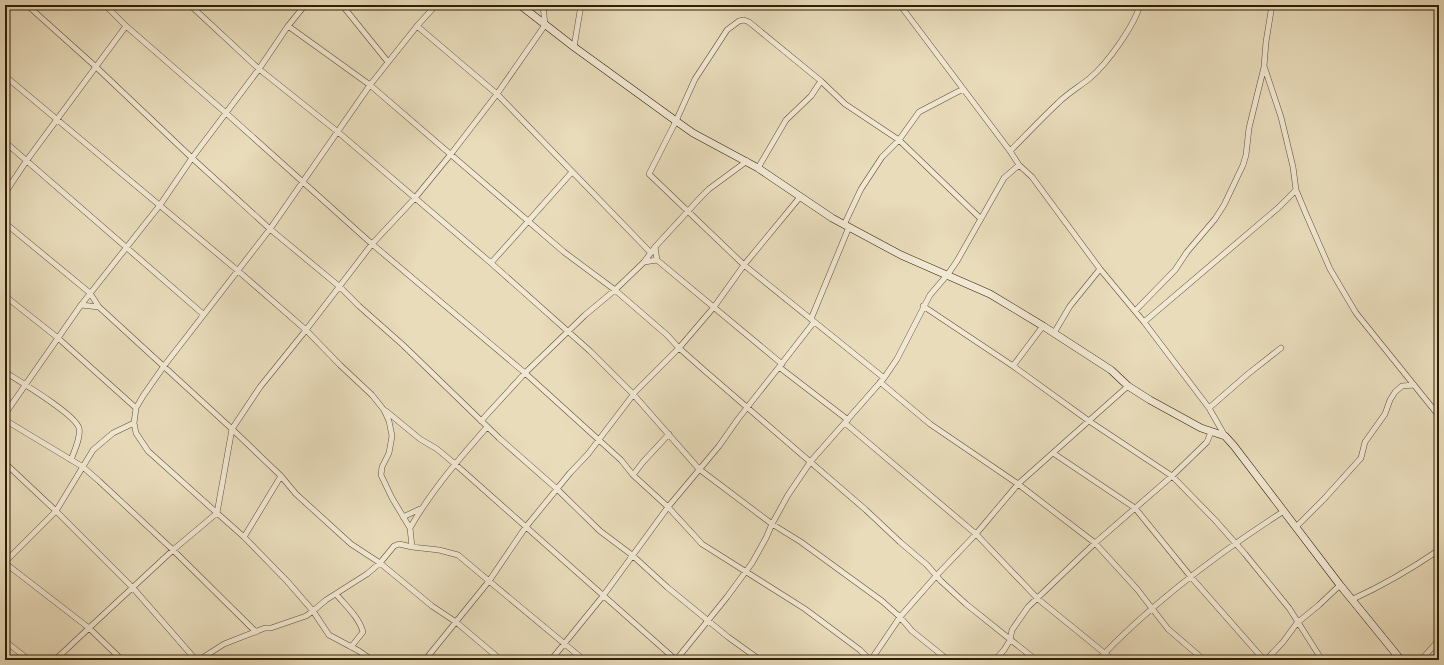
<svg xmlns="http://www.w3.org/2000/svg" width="1444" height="665" font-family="'Sorts Mill Goudy',serif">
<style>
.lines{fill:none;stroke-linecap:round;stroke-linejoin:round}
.street-casing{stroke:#5e4e32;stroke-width:6}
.secondary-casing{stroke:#301e04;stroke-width:8}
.street{stroke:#f1e8d3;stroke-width:5}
.secondary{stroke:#f1e8d3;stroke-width:7}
</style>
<rect width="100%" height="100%" fill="#e9dcbb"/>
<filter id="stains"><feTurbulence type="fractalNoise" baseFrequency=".005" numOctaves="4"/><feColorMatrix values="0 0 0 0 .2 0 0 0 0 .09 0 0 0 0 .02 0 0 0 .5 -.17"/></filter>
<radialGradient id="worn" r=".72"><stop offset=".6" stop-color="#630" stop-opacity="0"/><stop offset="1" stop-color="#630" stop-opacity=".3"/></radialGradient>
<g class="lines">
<defs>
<path id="street" d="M27,5l68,61 97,92 78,71 70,58 19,19 44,39 96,93 58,51 43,42 32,24 35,32 61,50 32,23
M105,5l21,21 100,87 146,131 153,129 96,87 12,15 35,32 34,37 103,65 55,41 10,10
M190,5l69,64 79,63 153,131 99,88 43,43 66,75 73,55 29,18 81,59 18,16 12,14 36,29
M342,5l46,57
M900,5l110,146 9,14 13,12 68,92 44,53 65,86 16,28
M1272,5l-6,37 -2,24 17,51 12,50 3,23 10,24 24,55 26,44 83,103
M288,26l82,59 194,167 51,38 52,45 12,13 26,23 161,139 34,32 27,23 14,16 25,23 70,56
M417,26l80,68 154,159
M574,47l7,-42
M5,76l232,194 69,60 -46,57 -28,42 -133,-122 -9,-14 -85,-70
M5,142l198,172
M1010,151c16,-16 32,-33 48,-48 10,-10 21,-16 32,-25 17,-14 44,-52 50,-73
M758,168l28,-48 25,-24 10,-15
M5,193l22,-33 99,-134
M800,197l-56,68 140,113
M844,225l17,-36 21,-32 17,-17 20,-28 44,-23
M657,260l-2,-13 45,-49 9,-9 38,-28
M644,262l13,-2 125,104
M491,263l81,-91
M5,296l53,42 78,70
M81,305l18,2
M923,306l90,60 76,55 83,55 43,44 30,34 44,54 33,52
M1135,311l40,-41 12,-18 28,-33 9,-14 19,-40 3,-10 3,-27 15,-61
M811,319l38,-92
M814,322l-35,45 69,53
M1144,322l134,-114 18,-18
M1054,333l16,-27 30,-37
M1013,366l30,-40
M5,372c14,9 70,42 74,56 2,10 -5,23 -8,32
M880,382l50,42 88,60 77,59 42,46 31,40 36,31
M1209,408l39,-34 33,-26
M386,411l34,28 17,10 18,15 221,196
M5,414l76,-109 79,-100 32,-47 67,-89 29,-43 17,-21
M5,420l78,47 16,14 74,69 83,82
M481,421l44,-48 60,-58 30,-25 29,-28 11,-15
M845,423l131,111 62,65 75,61
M1053,453l82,55 56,69 73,83
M5,463l51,48 77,77 63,72
M633,475l10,-13 26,-28
M217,513l-69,-62 -12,-18 -2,-10 2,-15 7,-12 21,-30 106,-137 100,-144 47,-59 19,-21
M217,513l15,-84 49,47 15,18 55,50 29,19 52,43 24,16 45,38
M403,517l17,-8
M1296,527l28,-28 37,-41 4,-16 20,-28 5,-14 5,-8 7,-6 12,-1
M410,528c21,-37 49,-69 77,-101
M244,537l37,-61
M5,562l51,-51 37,-61 20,-17 21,-10
M5,563l84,65 84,-78 44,-37 27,24 43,44 26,30 16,24 30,16 13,9
M336,594c9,11 23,23 27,38l-12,15
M1353,599c31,-14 58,-30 86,-49
M5,641l24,19
M55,660l34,-32 33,32
M199,660l25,-16 41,-16h6l35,-12 7,-5 13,-11 41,-26 13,-11 14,-17 5,-2 13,3
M425,660l64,-79 -31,-26 -19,-5 -27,-3 -2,-19 -18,-30 -11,-23 1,-8 7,-14 3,-17 -3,-15 -5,-11 -12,-15 -32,-30 -34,-35 66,-86 43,-46 36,-44 46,-60 48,-69 -2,-20
M551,660l52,-64 65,-89 51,-61 19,-27 41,-52
M584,660l-95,-79 36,-53 45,-55 18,-19 48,-63 43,-43 35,-41 30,-42 -95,-91 27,-53 19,-42 21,-32 11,-17 12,-9 5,-1 5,2 72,59 24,23 54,36 82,79
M676,660l51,-63 25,-34 14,-25 6,-14 16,-29 23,-34 52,-59 21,-24 13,-19 33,-64 18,-21 9,-13 47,-83 15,-13
M871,660l29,-43 36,-41 40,-42 42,-50 110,-98
M995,660l9,-10 6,-10 2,-10 16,-23 67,-64 77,-67 35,-34 4,-10
M1098,660c55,-58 119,-106 186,-149
M1266,660l17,-18 14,-19 22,-18 21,-20
M1421,660l18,-20"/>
<path id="secondary" d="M520,5l54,42 102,74 17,12 65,35 74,50 69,37 89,39 53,32 68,44 17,16 22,14 51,28 24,8 9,10 106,139 61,75"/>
</defs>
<use href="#street" class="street-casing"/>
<use href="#secondary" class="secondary-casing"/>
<use href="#street" class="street"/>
<use href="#secondary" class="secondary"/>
</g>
<rect width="1444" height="665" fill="none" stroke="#e9dcbb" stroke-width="20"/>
<rect x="6" y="6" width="1432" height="653" fill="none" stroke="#301e04" stroke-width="2"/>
<rect x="10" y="10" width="1424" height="645" fill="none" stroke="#301e04"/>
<rect width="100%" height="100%" filter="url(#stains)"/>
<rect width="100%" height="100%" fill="url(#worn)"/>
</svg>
